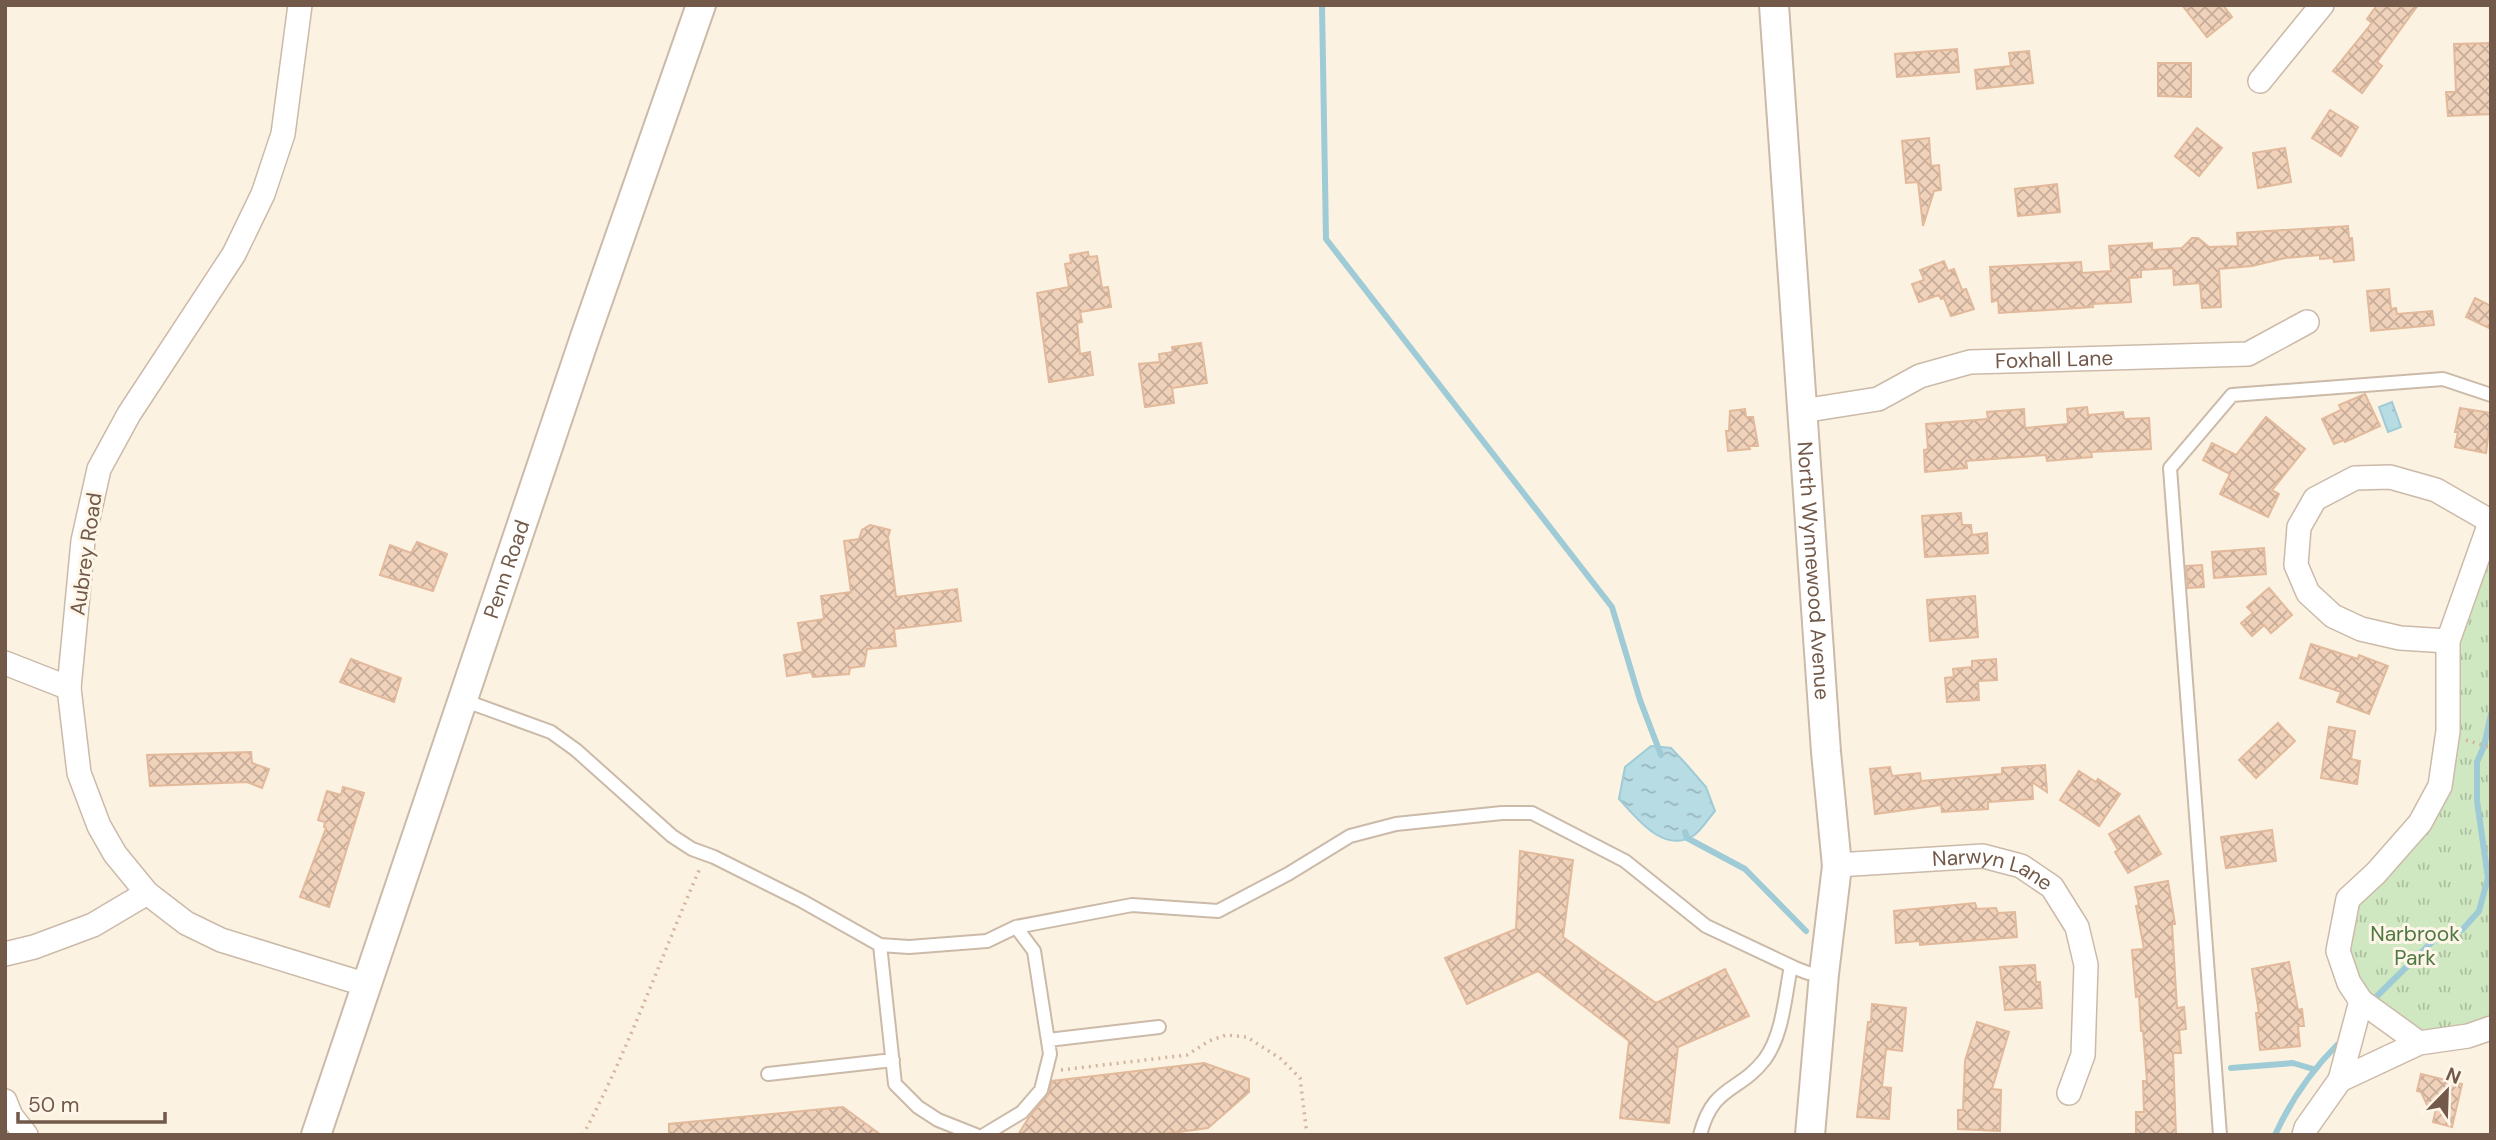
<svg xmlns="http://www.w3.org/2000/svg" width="2496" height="1140" font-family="'DM Sans',sans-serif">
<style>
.grass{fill:url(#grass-tufts)}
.water{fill:url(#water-ripples);stroke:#9ecbd5;stroke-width:2}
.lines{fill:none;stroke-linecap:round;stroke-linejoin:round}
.stream{stroke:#9ecbd5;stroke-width:6}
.building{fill:url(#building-cross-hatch);stroke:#e2b99b;stroke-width:2}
.service-casing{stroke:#ccbaa9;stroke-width:16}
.minor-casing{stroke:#ccbaa9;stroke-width:26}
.tertiary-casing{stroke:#ccbaa9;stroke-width:32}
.path{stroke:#d4b59e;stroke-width:3.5;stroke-dasharray:2 5;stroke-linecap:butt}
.service{stroke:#fff;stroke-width:12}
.minor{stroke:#fff;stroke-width:23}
.tertiary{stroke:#fff;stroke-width:28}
.labels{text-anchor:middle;stroke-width:6;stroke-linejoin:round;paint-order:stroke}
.street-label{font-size:21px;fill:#725949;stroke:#fef6e8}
.park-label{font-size:21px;fill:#507842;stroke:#fef6e8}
</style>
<defs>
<pattern id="grass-tufts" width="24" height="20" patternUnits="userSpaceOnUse" patternTransform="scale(1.75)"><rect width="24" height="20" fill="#cfe8c1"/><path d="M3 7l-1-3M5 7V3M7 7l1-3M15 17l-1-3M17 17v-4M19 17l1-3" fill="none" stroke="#acbf9f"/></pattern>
<pattern id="water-ripples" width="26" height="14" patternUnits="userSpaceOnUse" patternTransform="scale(1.75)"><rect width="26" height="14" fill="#b7dce4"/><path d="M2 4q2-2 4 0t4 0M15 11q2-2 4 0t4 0" fill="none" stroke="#99b5bb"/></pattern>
<pattern id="building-cross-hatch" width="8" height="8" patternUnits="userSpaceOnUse" patternTransform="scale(1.75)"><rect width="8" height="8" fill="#f0d1ba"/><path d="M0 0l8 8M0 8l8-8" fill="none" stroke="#c7ad99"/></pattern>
</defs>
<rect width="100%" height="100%" fill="#fbf2e2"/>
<path class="grass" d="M2491,520v508l-72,15 -70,-60 -1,-84 92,-113 8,-145z"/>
<path class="water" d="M2392,402l9,25 -13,5 -9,-25z
M1651,746l20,2 15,16 20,23 9,24c-7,8 -14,20 -22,25 -30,18 -56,-18 -74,-37l6,-32z"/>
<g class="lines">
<path class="stream" d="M1322,5l4,234 286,368 28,93 21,55
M1685,832l2,6 58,31 61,62
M2377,996l58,-57 27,-9 17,-19 9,-33 -11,-77v-39l7,-16 7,-32
M2231,1068l62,-5 20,6
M2275,1135c16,-35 35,-63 62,-90"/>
</g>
<path class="building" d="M2182,5h41l9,12 -25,20z
M2377,5h41l-41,57 5,4 -20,27 -29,-22 39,-48 -5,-4z
M2491,43v71l-43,2 -2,-24h10l-2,-48z
M1957,49l2,23 -62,5 -2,-23z
M2029,51l4,32 -56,6 -2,-19 36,-4 -2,-13z
M2158,63h33v34l-33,-1z
M2330,110l28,17 -17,29 -29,-18z
M2197,128l25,20 -23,28 -24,-20z
M1929,138l2,28 8,-1 2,25 -7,1 -11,35 -5,-44 -12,1 -4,-42z
M2285,148l6,34 -33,6 -5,-35z
M2057,184l3,28 -42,4 -3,-27z
M2348,226l1,12h3l2,22 -20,2 -1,-4 -13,1v-4l-35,3 -33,8 -33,3 2,38 -19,1 -2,-25 -26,2 -1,-17 -32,2v7l-12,1 2,24 -39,2 1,3 -94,6 -1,-13 -6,2 -2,-35 91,-5 1,11 29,-2 -2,-25 43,-3v7l30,-2 10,-10h6l11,9 29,-1 -1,-13z
M1088,252l1,5 8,-1 5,32 6,-1 3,20 -31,5 2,10 -5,1 3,31 10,-2 3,23 -44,7 -12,-89 32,-6 -4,-23 6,-1 -1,-8z
M1944,261l4,10 6,-2 8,21 4,-1 8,20 -23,7 -7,-18 -3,1 -2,-4 -20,7 -7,-18 12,-4 -4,-10z
M2389,289l2,20 5,-1 1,6 35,-3 2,14 -63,6 -4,-40z
M2475,298l16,8v23l-25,-12z
M1201,343l6,40 -35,5 2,15 -29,4 -6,-43 21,-2 -1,-8 14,-2 -1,-5z
M2365,394l15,32 -35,16 -1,-2 -10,4 -12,-25 19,-9 -2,-5z
M2087,407l1,8 35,-3 1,7 25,-1 2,31 -60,3 1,5 -45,4 -1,-6 -80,6 1,7 -42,4 -1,-22 4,-1 -2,-25 62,-5 -1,-7 37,-3 1,19 43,-4 -1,-15z
M2460,408l31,5 -5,40 -31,-6 3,-15h-3z
M1745,409l1,8h7l5,29h-9l1,3 -22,2 -2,-20h3l1,-20z
M2266,417l39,32 -33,41 7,4 -11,23 -48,-23 10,-20 -27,-14 9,-17 24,12z
M1961,513l1,12h9l1,10 15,-2 1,20 -63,4 -3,-41z
M870,525l20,5 -2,7 8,60 61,-8 4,32 -67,8 2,17 -29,3 -3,17 -14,2 -1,6 -36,3 -2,-5 -24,4 -3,-21 19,-3 -5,-29 26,-4 -3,-23 30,-4 -7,-51 15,-2 3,-9z
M417,542l30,12 -14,37 -53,-16 10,-30 21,8z
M2264,548l2,26 -52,4 -2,-26z
M2202,565l2,22 -16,1 -2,-22z
M2269,588l23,27 -21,18 -7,-8 -12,11 -11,-13 12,-10 -6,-6z
M1975,596l3,41 -48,4 -3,-41z
M2311,644l47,15 1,-4 29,11 -19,48 -32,-12 4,-10 -41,-14z
M351,659l50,19 -7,24 -54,-20z
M1996,659l1,21 -19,1 1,19 -32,2 -2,-24 9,-1 -1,-8 19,-2v-6z
M2278,723l17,18 -39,37 -17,-18z
M2329,727l26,4 -4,28 9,2 -3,23 -36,-6z
M251,752l1,11 17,6 -7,19 -15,-6 -97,4 -3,-31z
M2045,765l2,27 -15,-10 1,17 -45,3v7l-46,3 -1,-7 -66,9 -5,-45 20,-2 2,9 28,-3 1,8 81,-7v-6z
M2079,771l17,11 2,-3 22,15 -21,32 -39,-26z
M343,787l21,6 -35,114 -29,-10 26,-69 -2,-1 1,-5 -7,-2 9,-29 14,4z
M2139,816l22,38 -33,19 -13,-21 3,-2 -9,-16z
M2272,830l4,31 -50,7 -5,-31z
M1520,851l53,9 -10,77 93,66 69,-34 24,47 -71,31 -9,76 -49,-5 9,-77 -91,-70 -71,33 -22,-46 71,-29z
M2168,881l7,43h-3l5,84 7,-1 2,22 -7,1 2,23h-8l3,82h-40v-23h8l-1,-31h4l-4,-50h-2l-2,-35 -3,1 -4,-47 12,-1 -8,-43 3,-1 -4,-18z
M1975,903l2,6 19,-1 2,5 17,-1 2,25 -97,8v-4l-24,2 -2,-32z
M2289,962l9,48 4,-1 2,17h-6l2,20 -40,4 -4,-37h3l-7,-44z
M2035,965l1,17h4l2,26 -37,2 -5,-43z
M1872,1004l34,4 -4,43 -16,-2 -4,38 9,1 -2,31 -32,-2 11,-95h3z
M1977,1022l32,10 -17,57 9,1 -1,41 -42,-2v-19h5l2,-49z
M1204,1063l45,16v13l-41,36 -51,7h-139l11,-18 19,-22 4,-14z
M2421,1074l41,10 -10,43 -19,-5 3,-13 -8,-2 -7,-15 -4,-1z
M843,1107l38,28h-212v-11z"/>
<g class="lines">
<defs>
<path id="service" d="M463,700l88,32 25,18 96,86 20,13 22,8 88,44 78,44 29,2 78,-6 29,-14 18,24 16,103 -9,36 -19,22 -38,23
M1016,927l116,-22 86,6 70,-37 62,-38 46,-12 106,-11h30l93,48 81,65 89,42 13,5 16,1
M880,945l15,139 23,23 20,13 38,15
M1048,1040l111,-13
M768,1074l125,-14
M1700,1135c13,-51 39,-42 65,-76 18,-25 20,-63 26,-93
M2220,1135l-50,-667 62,-73 211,-16 48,16"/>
<g id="minor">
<path d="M300,5l-17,129 -20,60 -29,60 -105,160 -30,55 -16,72 -14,147 10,85 20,53 16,28 32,39 39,30 35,17 146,45"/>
<path d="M2260,81l62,-76"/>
<path id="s1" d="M1802,411l76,-12 42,-23 50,-14 278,-8 59,-32"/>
<path d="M2448,641l-48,-3 -39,-9 -28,-13 -25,-23 -12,-28 3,-38 16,-28 40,-21 35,-1 46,13 54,31"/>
<path d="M5,663l64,25"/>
<path id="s2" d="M1837,865l146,-9 38,10 31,21 25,40 9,38 -3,90 -14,38"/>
<path d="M5,954l29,-7 59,-22 54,-32"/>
<path d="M2419,1043l-58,-42 -12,-18 -11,-32 10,-52 28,-26 44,-50 20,-37 8,-55v-90l43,-121"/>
<path d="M2340,1080l79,-37 49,-7 23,-8"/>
<path d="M5,1101l6,15 15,19"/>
<path d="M2304,1135l2,-7 34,-48 21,-79"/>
</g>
<g id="tertiary">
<path id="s3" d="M1774,5l52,747 11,114 -13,108 -14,161"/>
<path id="s4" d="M316,1135l270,-801 115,-329"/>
</g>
</defs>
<use href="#service" class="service-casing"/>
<use href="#minor" class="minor-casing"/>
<use href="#tertiary" class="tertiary-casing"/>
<path class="path" d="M2466,740l25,8
M1061,1070l126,-15 22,-14 17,-6 21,2 34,22 19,19 7,57
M583,1135c46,-86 78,-178 117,-267"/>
<use href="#service" class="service"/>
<use href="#minor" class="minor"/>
<use href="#tertiary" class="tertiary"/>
</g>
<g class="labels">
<g class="street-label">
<text dy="7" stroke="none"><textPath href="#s1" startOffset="261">Foxhall Lane</textPath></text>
<text transform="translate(86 554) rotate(-82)" y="7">Aubrey Road</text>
<text dy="7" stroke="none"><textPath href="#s4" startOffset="597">Penn Road</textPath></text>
<text dy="7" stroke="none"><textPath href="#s3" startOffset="567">North Wynnewood Avenue</textPath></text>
<text dy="7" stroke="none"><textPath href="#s2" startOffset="158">Narwyn Lane</textPath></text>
</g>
<g class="park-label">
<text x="2415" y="941">Narbrook<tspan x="2415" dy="24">Park</tspan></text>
</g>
</g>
<rect width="2496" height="1140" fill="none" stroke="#725949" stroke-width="14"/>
<g transform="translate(2447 1091) rotate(23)" stroke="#fef6e8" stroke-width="5" paint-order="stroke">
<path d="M0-5L12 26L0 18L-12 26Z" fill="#725949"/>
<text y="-10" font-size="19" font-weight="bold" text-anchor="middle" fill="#725949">N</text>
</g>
<path d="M18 1112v10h147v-10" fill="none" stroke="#725949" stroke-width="3.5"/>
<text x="28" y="1112" font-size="21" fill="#725949" stroke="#fef6e8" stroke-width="5" paint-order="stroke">50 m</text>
</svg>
